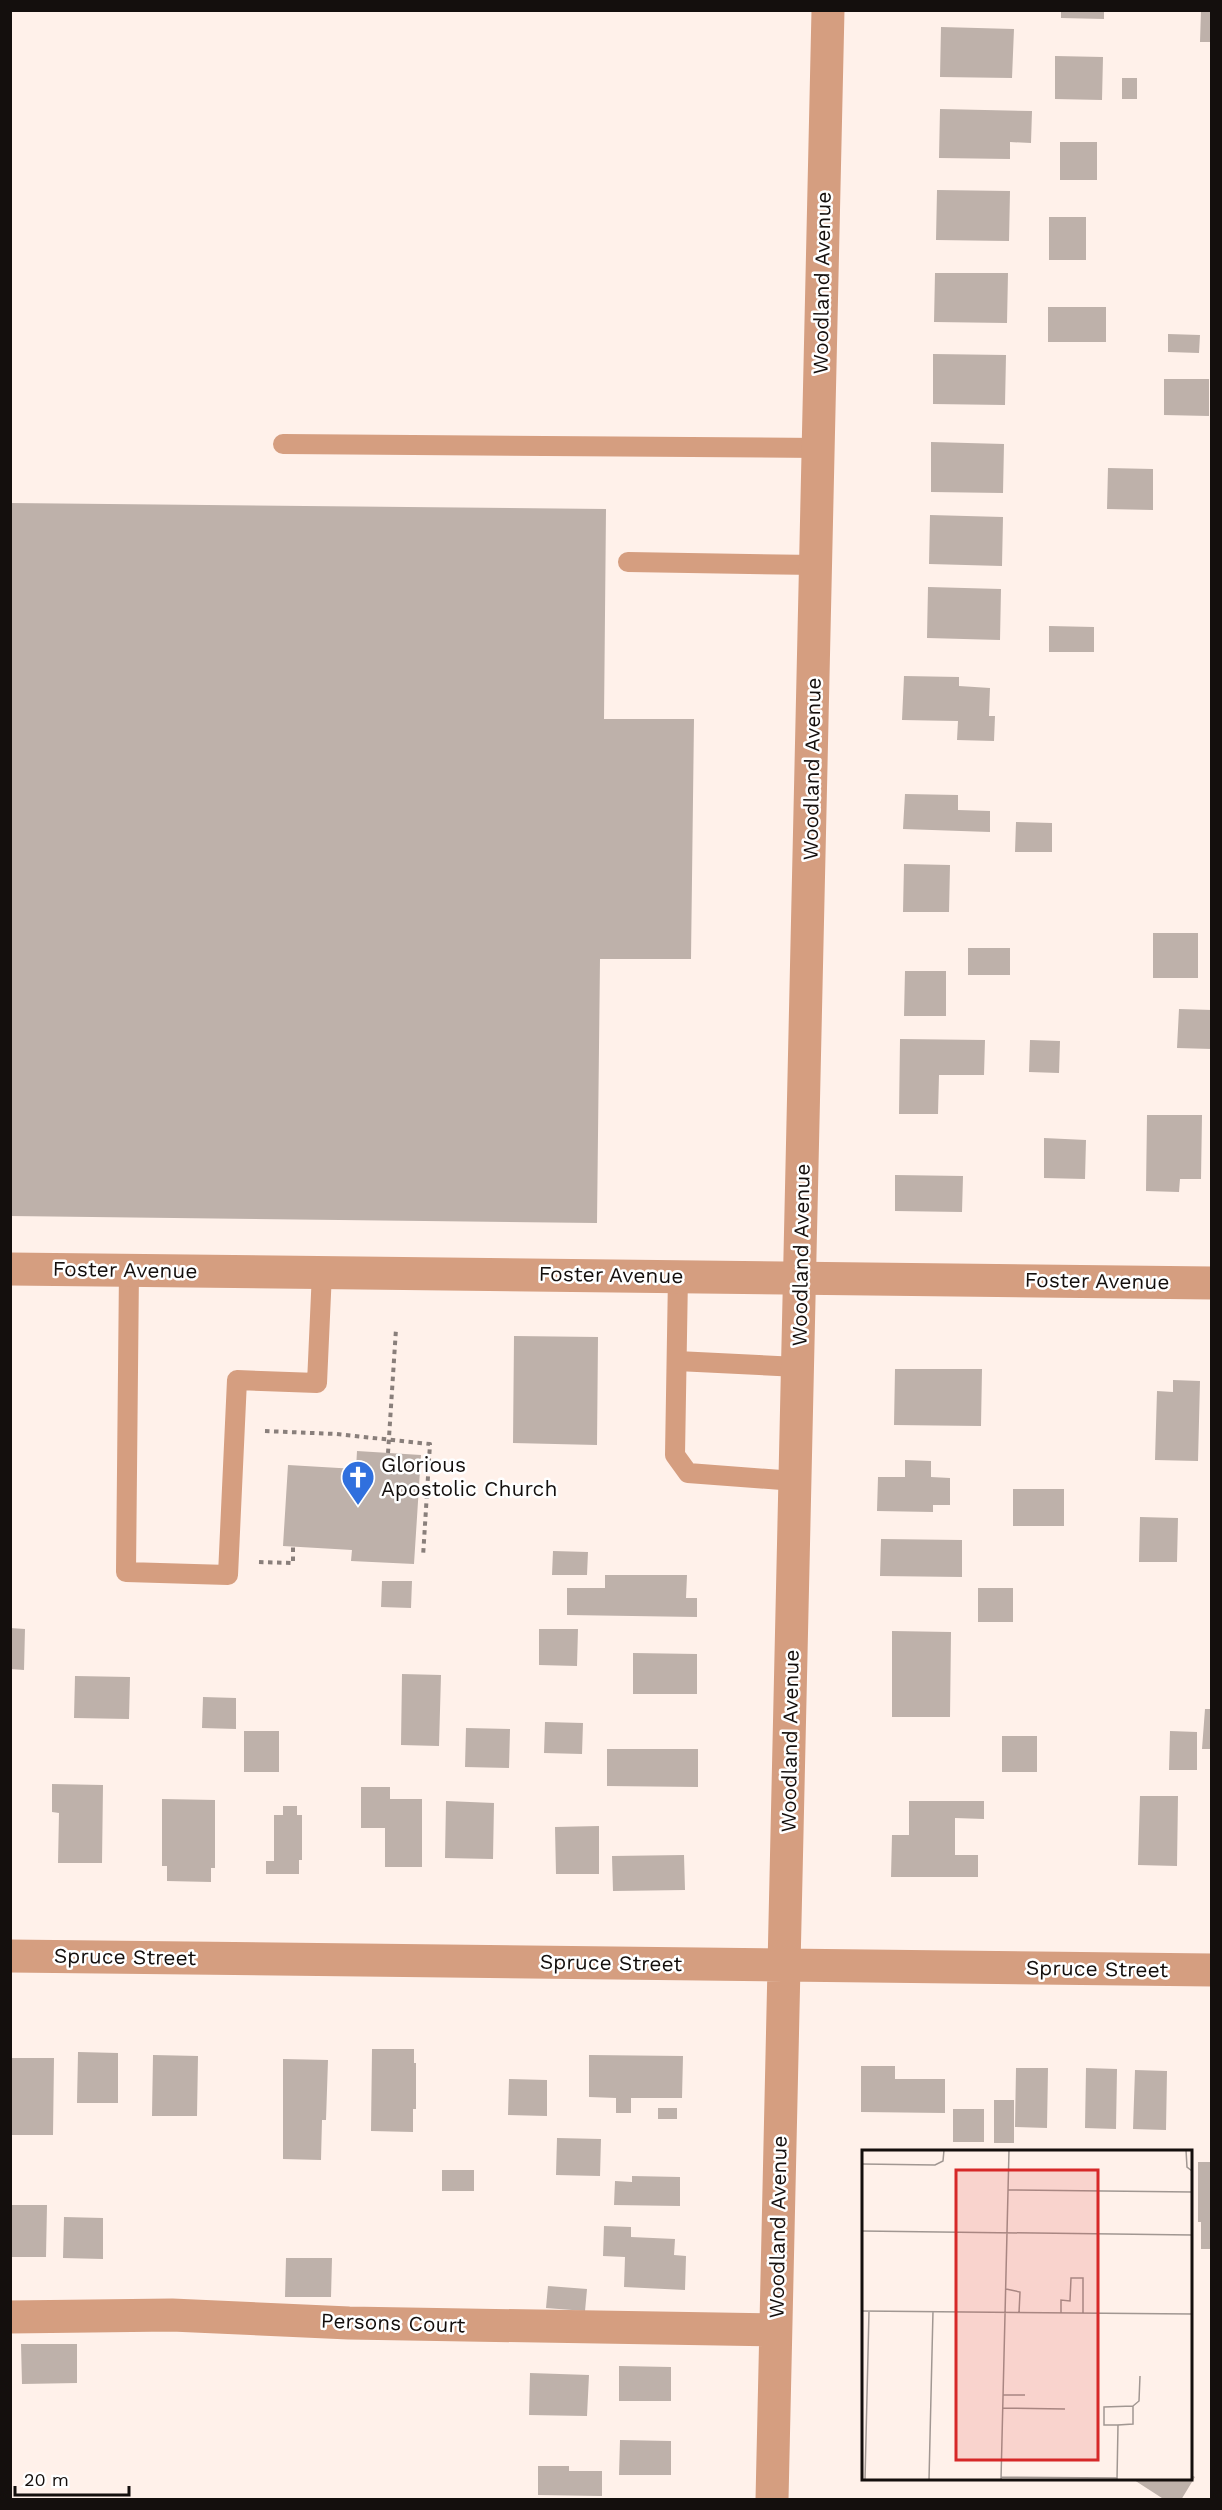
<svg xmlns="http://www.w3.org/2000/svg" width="1222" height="2510" font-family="'Work Sans',sans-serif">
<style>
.building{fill:#beb1aa}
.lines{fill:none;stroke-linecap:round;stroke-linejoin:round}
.path{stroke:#897f7b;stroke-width:4;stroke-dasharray:4.5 4.5;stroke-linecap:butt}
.service{stroke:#d59e80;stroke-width:20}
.minor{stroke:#d59e80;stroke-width:33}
.tertiary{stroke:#d59e80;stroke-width:33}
.labels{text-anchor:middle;stroke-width:5;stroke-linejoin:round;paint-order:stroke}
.street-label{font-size:21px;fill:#140f0d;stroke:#fff}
.poi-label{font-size:21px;fill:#140f0d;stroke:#fff;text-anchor:start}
.inset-road{fill:none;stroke:#a19792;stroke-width:1.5}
.view{fill:#d62828;fill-opacity:0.15;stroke:#d62828;stroke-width:3}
.inset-edge{fill:none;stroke:#140f0d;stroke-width:3}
</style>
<rect width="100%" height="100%" fill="#fff1ea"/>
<path class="building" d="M1061,10h43v9l-43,-1z
M1201,10h11v32h-12z
M941,27l73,2 -2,49 -72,-1z
M1055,56l48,1 -1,43 -47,-1z
M1122,78h15v21h-15z
M940,109l92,2 -1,32 -21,-1v17l-71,-1z
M1060,142h37v38h-37z
M937,190l73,1 -1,50 -73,-1z
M1049,217h37v43h-37z
M935,273h73l-1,50 -73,-1z
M1048,307h58v35h-58z
M1168,334l32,1 -1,18 -31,-1z
M933,354l73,1 -1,50 -72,-1z
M1164,379h45v37l-45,-1z
M931,442l73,2 -1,49 -72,-1z
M1108,468l45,1v41l-46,-1z
M10,503l596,6 -2,210h90l-3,240h-91l-3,264 -587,-7z
M930,515l73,2 -1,49 -73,-2z
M928,587l73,2 -1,51 -73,-2z
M1049,626l45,1v25h-45z
M904,676l55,1v9l31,2 -1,28h6l-1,25 -37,-1 1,-19 -56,-1z
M905,794l53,1v15l32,1v21l-87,-3z
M1016,822l36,1v29h-37z
M904,864l46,1 -1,47h-46z
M1153,933h45v45h-45z
M968,948h42v27h-42z
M905,971h41v45h-42z
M1179,1009l33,1v39l-35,-1z
M900,1039l85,1 -1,35h-45l-1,39h-39z
M1030,1040l30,1 -1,32 -30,-1z
M1147,1115h55l-1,64h-21l-1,13 -33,-1z
M1044,1138l42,2 -1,39 -41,-1z
M895,1175l68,1 -1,36 -67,-1z
M514,1336l84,1 -1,108 -84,-2z
M895,1369h87l-1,57 -87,-1z
M1173,1380l27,1 -2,80 -43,-1 2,-69 16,1z
M357,1451l64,4 -7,109 -63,-3 1,-11 -69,-4 5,-81 68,4z
M905,1460l26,1v16l19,1v27h-17v7l-56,-1 1,-34h27z
M1013,1489h51v37h-51z
M1140,1517l38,1 -1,44h-38z
M881,1539l81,1v37l-82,-1z
M553,1551l35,1 -1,23h-35z
M605,1575h82l-1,23h11v19l-130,-2v-27h38z
M382,1581h30l-1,27 -30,-1z
M978,1588h35v34h-35z
M10,1628l15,1 -1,41 -14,-1z
M539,1629h39l-1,37 -38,-1z
M892,1631l59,1 -1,85h-58z
M633,1653l64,1v40h-64z
M402,1674l39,1 -2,71 -38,-1z
M75,1676l55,1 -1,42 -55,-1z
M203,1697l33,1v31l-34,-1z
M1205,1709h7v40h-10z
M545,1722l38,1 -1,31 -38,-1z
M466,1728l44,1 -1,39 -44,-1z
M244,1731h35v41h-35z
M1170,1731l27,1v38h-28z
M1002,1736h35v36h-35z
M607,1749h91v38l-91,-1z
M52,1784l51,1 -1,78h-44l1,-50 -7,-1z
M361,1787h29v12h32v68h-37v-39h-24z
M1140,1796h38l-1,70 -39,-1z
M162,1799l53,1v68h-4v14l-44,-1v-15h-5z
M446,1801l48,2 -1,56 -48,-1z
M909,1801h75v18l-29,-1v37h23v22h-87l1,-42h17z
M283,1806h14v9h5v45h-3v14h-33v-13h8v-46h9z
M599,1826v48h-43l-1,-47z
M684,1855l1,35 -72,1 -1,-35z
M372,2049h42v14h2v46h-3v23l-42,-1z
M78,2052l40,1v50h-41z
M153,2055l45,1 -1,60h-45z
M589,2055l94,1 -1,42h-51v15h-15v-15l-27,-1z
M10,2058h44l-1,77h-43z
M283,2059l45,1 -2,60h-4l-1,40 -38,-1z
M861,2066h34v13h50v34l-84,-1z
M1016,2068h32l-1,60 -32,-1z
M1086,2068l31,1 -1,60 -31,-1z
M1135,2070l32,1 -1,59 -33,-1z
M509,2079l38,1v36l-39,-1z
M994,2100h20v43h-20z
M658,2108h19v11h-19z
M953,2109h31v33h-31z
M557,2138l44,1 -1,37 -44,-1z
M1021,2149h34v3h-34z
M1198,2162h14v87h-11v-27h-3z
M442,2170h32v21h-32z
M632,2176l48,1v29l-66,-1 1,-24 17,1z
M10,2205h37l-1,52h-36z
M64,2217l39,1v41l-40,-1z
M604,2226l27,1v10l44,2 -1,16 12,1 -1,34 -61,-3 1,-30 -22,-1z
M286,2258h46l-1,39h-46z
M548,2286l39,3 -2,22 -39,-3z
M21,2344h56v39l-55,1z
M619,2366l52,1v34h-52z
M530,2373l59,2 -2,41 -58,-1z
M620,2440l51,1v34h-52z
M538,2466h31v5h33v25l-64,-1z
M1190,2474l5,3 -14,23h-16l-34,-22h59z"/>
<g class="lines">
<path class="path" d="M265,1431l71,3 94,10 -7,113
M388,1453l8,-124
M259,1562l34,1v-17"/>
<path class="service" d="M283,444l536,4
M628,562l188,3
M129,1270l-3,302 102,3 9,-195 80,3 5,-111
M678,1276l-3,179 13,18 107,8
M677,1361l121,6"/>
<path class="minor" d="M10,1956l1202,14
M10,2317l162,-2 177,8 426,7
M772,2500l56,-2490"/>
<path class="tertiary" d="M10,1269l1202,14"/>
</g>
<defs>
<symbol id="church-pin" viewBox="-11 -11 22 30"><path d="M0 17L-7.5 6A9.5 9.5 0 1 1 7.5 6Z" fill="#3070de" stroke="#fff"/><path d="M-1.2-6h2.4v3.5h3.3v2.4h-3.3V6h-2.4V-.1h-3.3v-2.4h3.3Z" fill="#fff"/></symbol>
</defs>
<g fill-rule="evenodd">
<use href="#church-pin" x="339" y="1458" width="38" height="52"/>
</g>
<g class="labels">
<g class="street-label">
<text transform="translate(822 283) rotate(-89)" y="7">Woodland Avenue</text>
<text transform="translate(812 769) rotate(-89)" y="7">Woodland Avenue</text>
<text transform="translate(801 1255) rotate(-89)" y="7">Woodland Avenue</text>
<text transform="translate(125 1270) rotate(1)" y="7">Foster Avenue</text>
<text transform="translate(611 1275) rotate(1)" y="7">Foster Avenue</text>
<text transform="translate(1097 1281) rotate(1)" y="7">Foster Avenue</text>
<text transform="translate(790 1741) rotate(-89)" y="7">Woodland Avenue</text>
<text transform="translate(125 1957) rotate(1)" y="7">Spruce Street</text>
<text transform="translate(611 1963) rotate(1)" y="7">Spruce Street</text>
<text transform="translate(1097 1969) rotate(1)" y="7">Spruce Street</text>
<text transform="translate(778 2227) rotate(-89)" y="7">Woodland Avenue</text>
<text transform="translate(393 2323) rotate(2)" y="7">Persons Court</text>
</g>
<g class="poi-label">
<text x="381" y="1472">Glorious<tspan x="381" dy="24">Apostolic Church</tspan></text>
</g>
</g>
<g transform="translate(862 2150)">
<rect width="330" height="330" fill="#fff1ea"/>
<path class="inset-road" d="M324,0l1,17 5,4M0,14l73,1 8,-4 1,-11M146,40l184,2M0,81l330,4M144,139l14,3 -1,21M0,161l330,3M199,163v-13l9,1 1,-23h12v35M141,245h22M271,256l6,-5 1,-25M141,258l62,1M139,327l116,1M3,330l4,-169M67,330l4,-169M139,330l8,-330M255,330l1,-55 15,-1v-18l-29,1v18h14"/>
<path class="view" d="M94,20h142v290h-142z"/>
<rect width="330" height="330" class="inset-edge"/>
</g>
<rect width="1222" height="2510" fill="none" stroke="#140f0d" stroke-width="24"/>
<path d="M15 2486v9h114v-9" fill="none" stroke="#140f0d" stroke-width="3"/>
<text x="24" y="2486" font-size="18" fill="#140f0d" stroke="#ffffff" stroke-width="4.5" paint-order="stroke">20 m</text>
</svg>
